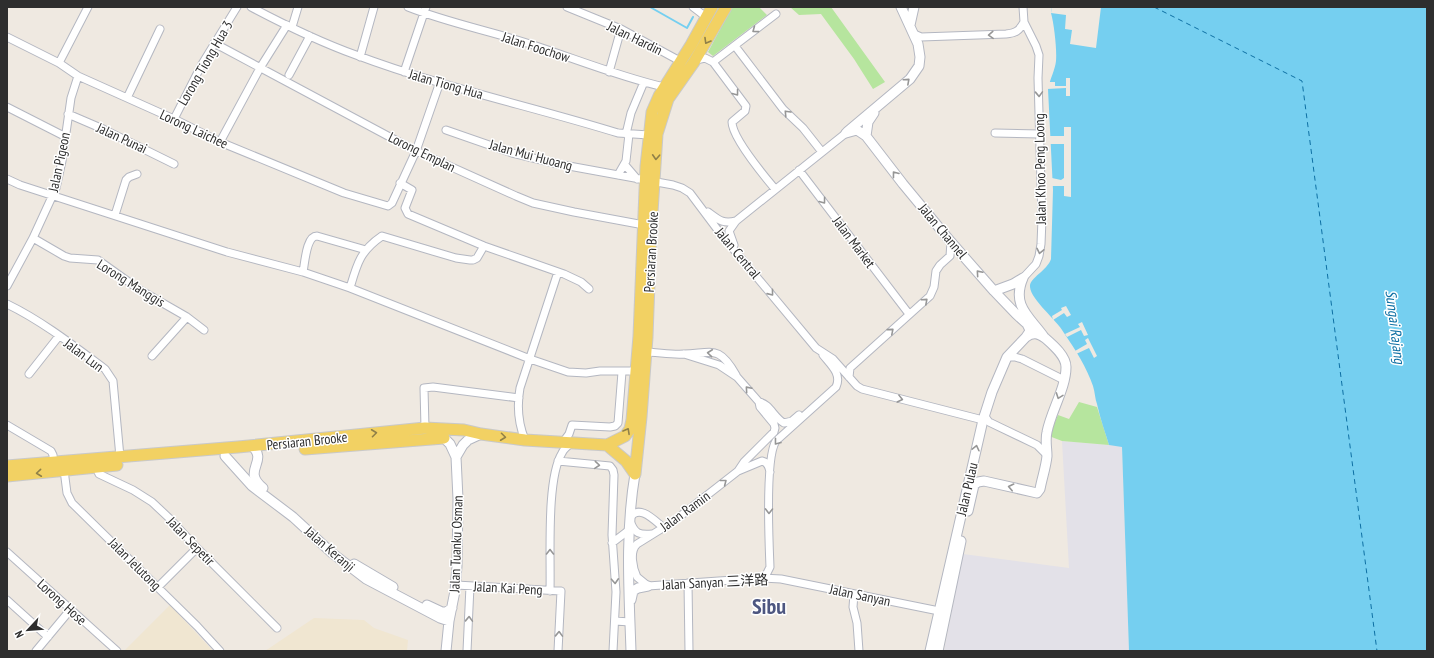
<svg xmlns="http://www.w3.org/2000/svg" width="1434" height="658" font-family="'PT Sans Narrow','Noto Sans SC',sans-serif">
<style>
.industrial{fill:#e3e1e8}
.education{fill:#f0e6d1}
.green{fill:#b6e59e}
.water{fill:#75cff0}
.pier{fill:#efe9e1}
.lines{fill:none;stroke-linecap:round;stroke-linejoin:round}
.stream{stroke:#75cff0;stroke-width:2}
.ferry{stroke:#0d6fa3;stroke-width:1;stroke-dasharray:5 4;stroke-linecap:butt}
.minor-casing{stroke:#b4b7c1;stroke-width:9}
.tertiary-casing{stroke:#b4b7c1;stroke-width:11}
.primary-casing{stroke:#c9c9c9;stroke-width:13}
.minor{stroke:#fff;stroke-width:7}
.tertiary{stroke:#fff;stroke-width:9}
.primary{stroke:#f2d163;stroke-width:11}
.oneway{stroke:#969696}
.oneway2{stroke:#908048}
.labels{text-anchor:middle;stroke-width:3;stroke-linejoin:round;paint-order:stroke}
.street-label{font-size:14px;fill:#2e2e2e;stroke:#fff}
.water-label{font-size:15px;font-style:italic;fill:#0d6fa3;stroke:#fff}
.town-label{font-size:22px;font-weight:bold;fill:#4d5680;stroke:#fff}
</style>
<rect width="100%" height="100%" fill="#efe9e1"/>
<path class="industrial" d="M1062,441l60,5 7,205h-185l19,-97 106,14z"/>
<path class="education" d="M170,605l43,46h-89z
M314,618l50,2 10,8 34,12 -1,11h-142z"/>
<path class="green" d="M732,7h27l8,8 -54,41 -5,-4z
M790,7h41l54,75 -12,7 -19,-30 -33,-45 -22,1z
M1079,402l18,5 12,38 -47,-4 -13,-5 9,-21 11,4z"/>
<path class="water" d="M1052,7h375v644h-298l-7,-204 -13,-2c-4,-13 -9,-27 -12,-41 -2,-5 -2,-12 -4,-18 -6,-18 -18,-37 -29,-53 -7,-13 -33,-33 -34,-46 -1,-9 17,-16 21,-28l2,-69 -5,-101c2,-10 7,-19 8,-28 1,-12 -2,-37 -5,-48z"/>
<path class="pier" d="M1052,7h49l-5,41 -26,-4 2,-14 -7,-1 1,-14 -15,-2z
M1066,78h4v18h-4v-8l-19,1v-7h8v4h11z
M1064,127h7v70l-7,-1v-10h-12v-8l9,2 3,-2v-34h-14v-8h14z
M1066,306l5,9 -4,2 -3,-4 -11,7 -1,-4 10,-6 -1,-2z
M1082,322l6,13 -4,1 -3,-6 -14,7 -2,-3 15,-7 -2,-3z
M1088,338l9,18 -3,2 -5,-10 -13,6 -1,-3 12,-7 -2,-4z"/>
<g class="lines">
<path class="stream" d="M650,7l37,21 6,-11"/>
<path class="ferry" d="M1154,7l148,74 75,570"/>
<defs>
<path id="minor" d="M251,7c34,18 69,35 105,48 85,32 175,51 262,78l31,2
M408,7c43,17 88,25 131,40 42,14 82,30 125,40
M567,7l54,22 59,32
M693,7l13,10
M1023,7l1,15 12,24 3,9 -1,23 4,141 -1,25 -2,12 -3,8 -13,14
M292,27l6,-20
M914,34l7,3 85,-3c10,-1 13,-3 18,-12
M7,37l52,26 19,13 96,43 46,23 124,51 44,13 4,-3 24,-52 24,-69
M214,43l202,108 100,45 17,7 41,9 70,13
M735,46l48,63 20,19 19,24
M360,57l14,-50
M696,60l9,-2 8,4 33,44 -1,5 -13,11c0,16 33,55 43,67
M713,62l63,-48
M59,63l29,-56
M404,72l22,-65
M609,72l12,-43
M289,75l21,-39
M127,98l33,-69
M7,107l57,29
M68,114l35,15 71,35
M174,119l28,-55 35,-57
M446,130l66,23 46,11 115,21 9,3 8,5 30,40 96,115 17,11 24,27 5,3 121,31
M995,133l45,1
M626,134l5,-21 13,-31
M220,142l40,-74 27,-43
M625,165l12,14
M799,170l110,144
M618,175l8,-14 3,-27
M7,179l13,6 207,67 76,20 47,16 180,71 38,13 18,1 14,-2h36
M400,183l12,7 -7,18 3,6 76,32 80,28 17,8 8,7
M708,212c11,8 14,12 28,9
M115,215l11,-35 3,-3 8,-3
M33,238l31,18 6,2 28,2 42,30 47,27 17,13
M734,245l-5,-14 7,-10 110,-88
M303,272c2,-9 3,-36 14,-36l49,14
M7,286l26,-48 23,-50 6,-27 9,-63 7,-22
M350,288c7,-24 10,-37 32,-52l74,22 14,2h3l4,-2 7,-12
M7,304c35,17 67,42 98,65l8,12 7,76
M643,352c14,0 28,3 41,2 29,-1 35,-9 52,21
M684,354l35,11 18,12 22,25 1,5 14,17 1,4 -1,4 -30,30 -6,9
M152,356l35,-39
M1007,357h8l7,2 42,21
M29,374l30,-38
M849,377l1,-9 80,-72 4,-9 2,-16 4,-6 10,-9 1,-14
M759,402c11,2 15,16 25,21l8,-2 7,-6
M984,415l5,7 48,23 10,10
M7,425l44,26 2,4 1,8
M425,428l-1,-40 9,-1 86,11
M525,440c-7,-17 -8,-35 -5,-52l38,-116
M563,442l6,-8 3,-9 38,2 5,-1 3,-3 4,-51
M558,461l52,5 3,4 1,5 -2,60 4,57 -3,59
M96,467l3,7 34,16 19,12 17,16 28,30 80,80
M64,470l3,23 5,10 125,123 23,25
M770,472c-1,-6 -3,-10 -8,-11l-24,10 -64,50 -37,23c-8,7 -4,25 0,33l11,9 113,-8 20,1 158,32
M630,518c9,-15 25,3 34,10
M630,521c5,13 9,14 22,13
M612,543l17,-13
M7,552l110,99
M761,578l5,-3 4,-8c-1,-24 -5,-110 6,-126l60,-54c6,-13 -5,-22 -13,-32
M688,583l1,68
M456,585l105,6 -3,60
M158,587l39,-39
M550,591c1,-33 -4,-112 12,-138 2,-5 7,-8 11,-11
M854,594l-1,13 4,16 2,28
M7,600l41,37
M615,621l15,1
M36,651l35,-42
M467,651l3,-65"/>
<path id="tertiary" d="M910,25l4,-18
M847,132l63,-53 9,-13 1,-9 -2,-13 -17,-37
M846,133l11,-3 9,6 37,48 48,58 43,49 22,23 11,10 2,4 1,3 -4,6 -19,20 -15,35 -9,28 -53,231
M866,136l2,-14 6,-9
M1023,278c-12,28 7,39 21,59
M994,291l19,-7 10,-6
M444,438l6,6 6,13
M252,446c17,16 -11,24 11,42
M225,456l27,30 41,31 39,36 34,26 74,39 9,3
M968,511l6,-26 4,-3 6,-1 53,12 3,-4c2,-11 6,-22 7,-33 0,-8 -2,-16 0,-24 4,-21 19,-44 19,-65 0,-11 -13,-22 -21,-29 -7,-5 -12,-6 -19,-1
M354,564l39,23
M631,600l2,-9 5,-3 10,-2
M427,605l15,7h4l6,-4
M446,651l3,-30 6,-30 2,-25 1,-67 -2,-42 7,-12 5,-5 13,-6
M631,651c-2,-59 -6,-118 4,-177
M938,651l23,-110"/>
<path id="primary" d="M607,445l19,16 9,13
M305,449l139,-11
M7,466l231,-19 187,-19 39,2 17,4 44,6 82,5 18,-9 5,-7 2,-9 7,-84 7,-170 6,-54 7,-16 32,-51 21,-38
M635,474l6,-57 6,-80 4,-109 6,-94 11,-35 26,-37 32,-55
M7,476l110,-11"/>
</defs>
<use href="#minor" class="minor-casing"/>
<use href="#tertiary" class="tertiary-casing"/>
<use href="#primary" class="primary-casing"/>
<use href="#minor" class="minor"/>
<use href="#tertiary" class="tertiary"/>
<use href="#primary" class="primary"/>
</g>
<defs><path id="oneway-chevron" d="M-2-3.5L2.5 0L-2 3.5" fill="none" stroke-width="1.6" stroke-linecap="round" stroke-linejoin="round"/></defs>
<g class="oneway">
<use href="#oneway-chevron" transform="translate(755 30) rotate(143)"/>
<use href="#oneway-chevron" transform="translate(991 35) rotate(177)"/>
<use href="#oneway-chevron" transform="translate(907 81) rotate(-42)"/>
<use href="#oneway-chevron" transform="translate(736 93) rotate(53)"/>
<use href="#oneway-chevron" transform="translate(1039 94) rotate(88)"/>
<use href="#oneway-chevron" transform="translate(787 113) rotate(-133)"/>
<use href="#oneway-chevron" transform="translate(895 174) rotate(-128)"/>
<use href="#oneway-chevron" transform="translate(823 201) rotate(53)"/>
<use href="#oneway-chevron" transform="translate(1040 251) rotate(102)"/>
<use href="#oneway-chevron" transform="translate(979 273) rotate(-131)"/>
<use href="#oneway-chevron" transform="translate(771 293) rotate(51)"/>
<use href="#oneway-chevron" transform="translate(925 301) rotate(-42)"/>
<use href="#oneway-chevron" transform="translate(891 331) rotate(-41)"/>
<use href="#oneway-chevron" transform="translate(710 353) rotate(-174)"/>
<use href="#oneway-chevron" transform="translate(748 389) rotate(-131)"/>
<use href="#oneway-chevron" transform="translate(1059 396) rotate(110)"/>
<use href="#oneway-chevron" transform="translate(900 399) rotate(14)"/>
<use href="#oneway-chevron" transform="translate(777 442) rotate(128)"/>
<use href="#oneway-chevron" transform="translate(976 448) rotate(-77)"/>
<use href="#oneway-chevron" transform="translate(597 465) rotate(5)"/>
<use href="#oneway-chevron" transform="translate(724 482) rotate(-38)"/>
<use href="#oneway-chevron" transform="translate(1011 487) rotate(-167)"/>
<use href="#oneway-chevron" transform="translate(769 511) rotate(91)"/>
<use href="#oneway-chevron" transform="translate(550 552) rotate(-90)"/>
<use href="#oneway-chevron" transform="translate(615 581) rotate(87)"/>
<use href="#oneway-chevron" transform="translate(469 619) rotate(-88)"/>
<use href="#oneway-chevron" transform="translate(559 634) rotate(-88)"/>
</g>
<g class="oneway2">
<use href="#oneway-chevron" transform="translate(707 41) rotate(120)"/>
<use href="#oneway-chevron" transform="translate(656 157) rotate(93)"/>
<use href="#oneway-chevron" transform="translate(627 431) rotate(-61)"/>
<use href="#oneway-chevron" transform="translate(374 433) rotate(-7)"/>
<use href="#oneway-chevron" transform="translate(503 437) rotate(7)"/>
<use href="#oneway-chevron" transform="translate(39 473) rotate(174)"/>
</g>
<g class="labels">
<g class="street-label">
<text transform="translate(635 38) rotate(26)" y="5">Jalan Hardin</text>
<text transform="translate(536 47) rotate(18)" y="5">Jalan Foochow</text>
<text transform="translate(205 63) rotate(-60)" y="5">Lorong Tiong Hua 3</text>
<text transform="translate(446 84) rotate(16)" y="5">Jalan Tiong Hua</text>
<text transform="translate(194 129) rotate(25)" y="5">Lorong Laichee</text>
<text transform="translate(122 138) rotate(25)" y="5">Jalan Punai</text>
<text transform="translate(422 152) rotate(26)" y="5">Lorong Emplan</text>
<text transform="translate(531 155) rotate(15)" y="5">Jalan Mui Huoang</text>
<text transform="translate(59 162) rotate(-78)" y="5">Jalan Pigeon</text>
<text transform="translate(1040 169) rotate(-91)" y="5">Jalan Khoo Peng Loong</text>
<text transform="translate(943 231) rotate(50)" y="5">Jalan Channel</text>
<text transform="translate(854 242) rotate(53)" y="5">Jalan Market</text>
<text transform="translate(651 252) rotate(-87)" y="5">Persiaran Brooke</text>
<text transform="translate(738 253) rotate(50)" y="5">Jalan Central</text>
<text transform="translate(131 283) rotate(32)" y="5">Lorong Manggis</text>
<text transform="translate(84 355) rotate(37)" y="5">Jalan Lun</text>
<text transform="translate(307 441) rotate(-6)" y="5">Persiaran Brooke</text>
<text transform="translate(967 489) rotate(-77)" y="5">Jalan Pulau</text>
<text transform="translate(685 511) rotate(-36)" y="5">Jalan Ramin</text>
<text transform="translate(191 541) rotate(46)" y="5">Jalan Sepetir</text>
<text transform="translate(456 544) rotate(-88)" y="5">Jalan Tuanku Osman</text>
<text transform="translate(330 549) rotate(41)" y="5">Jalan Keranji</text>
<text transform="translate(135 564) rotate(45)" y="5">Jalan Jelutong</text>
<text transform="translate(715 582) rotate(-3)" y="5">Jalan Sanyan 三洋路</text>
<text transform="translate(508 588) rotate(3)" y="5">Jalan Kai Peng</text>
<text transform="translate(860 595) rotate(12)" y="5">Jalan Sanyan</text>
<text transform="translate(62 602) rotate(42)" y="5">Lorong Hose</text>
</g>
<g class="water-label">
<text transform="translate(1395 327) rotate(83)" y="5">Sungai Rajang</text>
</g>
<g class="town-label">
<text x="769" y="614">Sibu</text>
</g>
</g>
<rect width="1434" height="658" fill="none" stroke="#2e2e2e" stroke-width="16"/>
<g transform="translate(28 630) rotate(244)" stroke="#ffffff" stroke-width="3" paint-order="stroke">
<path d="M0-3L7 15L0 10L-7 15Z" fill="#2e2e2e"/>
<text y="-6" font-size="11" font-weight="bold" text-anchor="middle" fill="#2e2e2e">N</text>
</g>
</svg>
